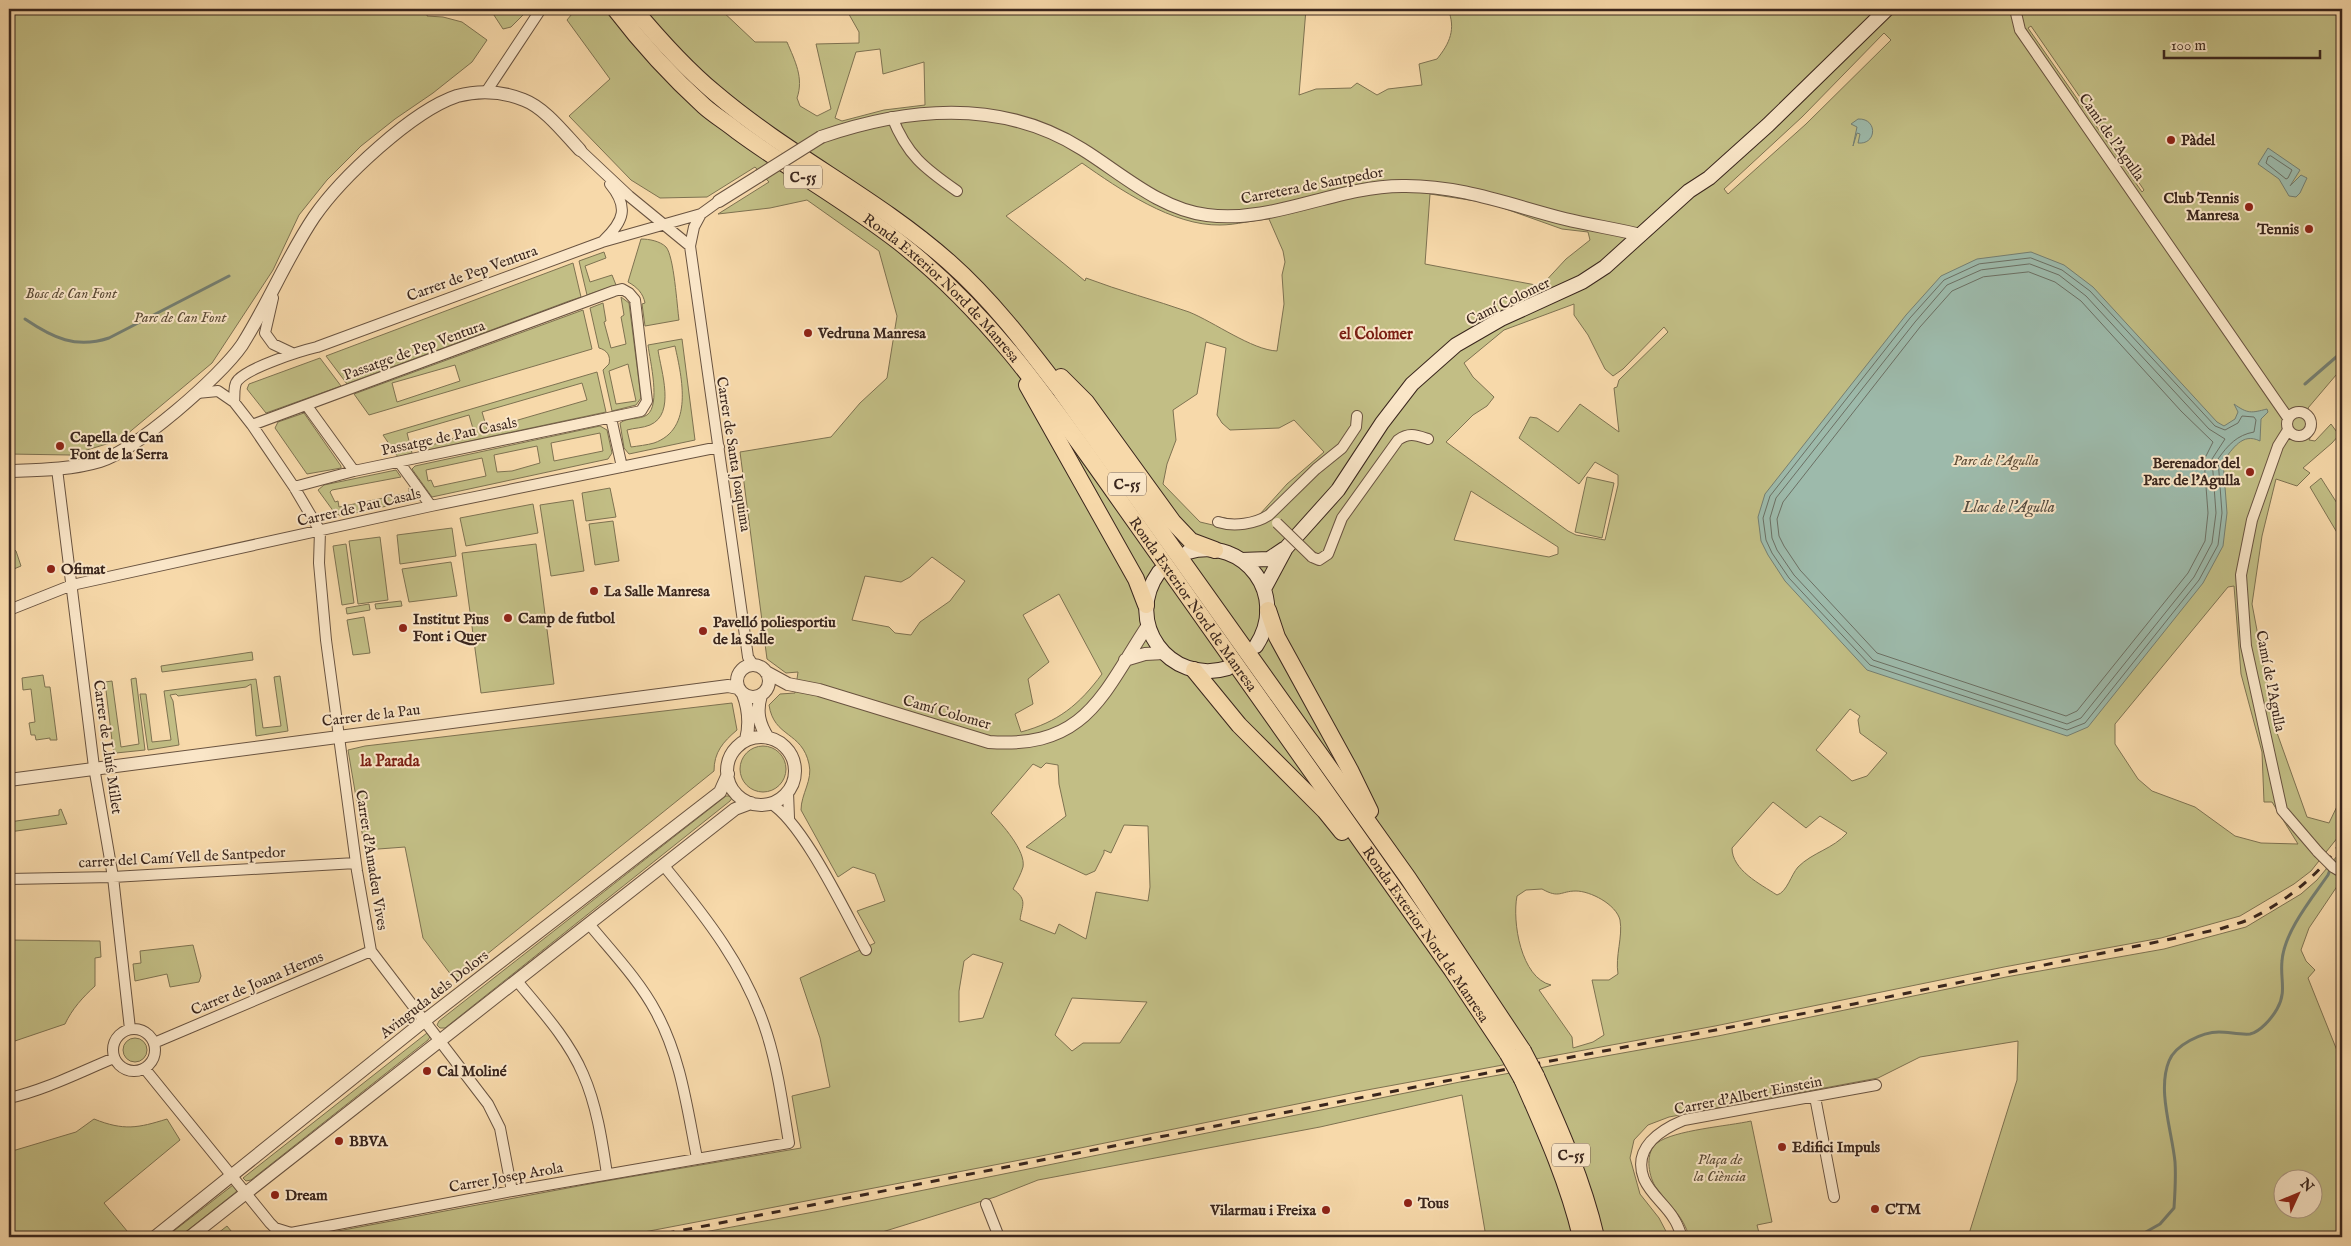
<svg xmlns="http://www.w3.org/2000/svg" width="2351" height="1246" font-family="'IM FELL English',serif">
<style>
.green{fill:#c2be85;stroke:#7e7251;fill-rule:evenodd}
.water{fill:#9dbaab;stroke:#757f72}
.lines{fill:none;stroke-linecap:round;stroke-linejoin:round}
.shore{stroke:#6c7064;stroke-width:1}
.stream{stroke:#757f72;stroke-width:3}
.minor-casing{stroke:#695340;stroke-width:12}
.tertiary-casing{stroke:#695340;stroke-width:14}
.secondary-casing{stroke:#3a261d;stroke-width:16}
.trunk-casing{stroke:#3a261d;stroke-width:18}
.minor{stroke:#fae6c8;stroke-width:10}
.tertiary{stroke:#fae6c8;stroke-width:12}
.secondary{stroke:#fae6c8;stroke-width:14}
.trunk{stroke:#f7d9aa;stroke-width:16}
.rail{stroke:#3a261d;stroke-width:3;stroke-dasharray:9 9;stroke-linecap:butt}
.minor-bridge-casing{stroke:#695340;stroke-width:12;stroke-linecap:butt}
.tertiary-bridge-casing{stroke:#695340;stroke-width:14;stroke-linecap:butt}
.trunk-bridge-casing{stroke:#3a261d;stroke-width:18;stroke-linecap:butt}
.minor-bridge{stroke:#fae6c8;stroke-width:10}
.tertiary-bridge{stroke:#fae6c8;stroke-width:12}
.trunk-bridge{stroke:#f7d9aa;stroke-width:16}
.poi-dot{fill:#8f2418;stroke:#fae6c8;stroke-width:2}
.labels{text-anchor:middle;stroke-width:4;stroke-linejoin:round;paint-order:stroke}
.shield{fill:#fae6c8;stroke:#746050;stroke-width:1}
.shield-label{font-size:14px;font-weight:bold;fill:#3a261d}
.street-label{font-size:15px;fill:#3a261d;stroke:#fae6c8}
.poi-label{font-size:15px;font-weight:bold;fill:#3a261d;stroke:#fae6c8;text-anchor:start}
.park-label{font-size:15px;font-style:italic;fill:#5c4c37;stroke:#fae6c8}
.neighbourhood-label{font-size:16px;font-weight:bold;fill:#7a1f14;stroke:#fae6c8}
.water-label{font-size:16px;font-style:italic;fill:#534b40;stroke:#fae6c8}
</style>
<rect width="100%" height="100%" fill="#f7d9aa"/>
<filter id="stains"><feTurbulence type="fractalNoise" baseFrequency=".004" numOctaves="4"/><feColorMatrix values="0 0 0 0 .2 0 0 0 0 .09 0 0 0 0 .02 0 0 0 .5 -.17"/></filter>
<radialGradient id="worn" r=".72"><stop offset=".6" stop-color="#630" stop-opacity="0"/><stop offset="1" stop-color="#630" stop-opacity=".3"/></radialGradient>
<path class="green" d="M9,9h419l-1,7 16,1 19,5 25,18 -15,22 -39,31 -38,26 -34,27 -34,34 -28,35 -26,55 -61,93 -92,77 -50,15 -61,-1z
M490,9h39l-18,18 -8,2z
M576,9h144l35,33h32c8,19 17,36 10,56l3,8 17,10 14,-7 -15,-65 43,-1v-11l-13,-23h460l-7,86 17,-6 35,-1 6,-5 20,12 11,-6 34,-4 -3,-21 18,-5c13,-16 19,-30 11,-50h894v359l-34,40 8,19 -7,13 6,1 16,-17 8,11 -7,8 -29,25 7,5 -13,13 -21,-7 -14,57 -10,68 24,126 31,87 22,6 13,-27v36l-31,39 -17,13 -54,32 -79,22 -157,29 -289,59 -359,66 -320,65 -418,80h-312l294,-55 201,-34 -9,-52 38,-9 -10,-49 -20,-60 75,-35 -18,-32 28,-10 -10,-27 -22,-7 -15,10 -37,-67c0,-16 12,-30 8,-46 -7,-33 -35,-26 -40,-59l11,-11 15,-1 3,-21 -12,1 -19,-14 -27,-207 91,-15 29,-34 27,-25 10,-62 -18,-65 -72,-51 -37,8 -52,6 51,-32 -14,-15 -48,30 -47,1 -29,-18 -62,-64 41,-37 -43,-59zM2031,26l113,164 -2,2 -114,-164zM1884,33l7,7 -85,84 -78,70 -4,-5 78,-72zM880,49l3,25 41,-12 1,43 -41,5 -42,11 -7,-3 21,-66zM1082,163c37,26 91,63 138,62 16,0 33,-5 49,-6l14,32 2,11 -3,13 2,29 -7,47c-25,-1 -63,-29 -88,-39 -34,-12 -69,-21 -103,-34l-1,3 -79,-65zM1430,194l59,9 73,26 26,3 2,8 -24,19 -25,27 -116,-22zM1574,304v11l14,20 17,34 8,7 10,-7 41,-42 4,5 -49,48 -2,7 -3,1 5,44 -39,-28 -22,28 -21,-14 -7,-1 -11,21 60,46 16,-22 23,13v10l-13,55 -29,-5 -8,-4 -122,-89 27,-27 14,-9 7,-9 -21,-20 -9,-14 40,-33zM1206,342l20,6 -9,67 5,8 8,7 49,-2 15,-8 30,32 -37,32 -27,30 -8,5 -10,2 -23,-4 -2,9 -17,-4 -37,-38 4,-20 9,-24 -3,-30 24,-16zM1471,491l87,56v7l-9,3 -95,-17zM932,557l33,24 -15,20 -30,21 -9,13 -16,-2 -6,-6 -37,-7 13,-44 36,6 9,-5zM2234,586l7,88 21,78 2,50h8l26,42 -37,-1 -26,-7 -40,-29 -43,-16 -14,-12 -23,-35v-20l113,-137zM1059,594l43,80c-23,31 -44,48 -81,58l-6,-18 18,-10 -5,-25 21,-17 -26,-47zM1850,709l10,7 -2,4 2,13 27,20 -20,23 -15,5 -36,-31zM1046,763l12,2 1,19 7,32 -40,31 60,28 9,-4 9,-18v-3l7,3 13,-28 24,1 2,61 -2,14 -52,-9 -10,47 -27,-15 -4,10 -35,-14c2,-15 8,-20 -7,-31 3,-6 8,-15 10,-22 3,-16 -21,-43 -32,-54l42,-49 8,4zM1773,802l33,26 14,-12 27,17c-14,16 -34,19 -49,34 -7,8 -11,25 -21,28 -17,-11 -45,-25 -45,-47zM1542,889c18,10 18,2 34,2 14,0 40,13 44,29 3,17 -5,36 -2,54l-9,6h-17l12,55 -11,7 -20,6 -1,-11 -33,-47 12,-5c-30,-7 -39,-63 -34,-89l9,-6zM973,954l30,9 -20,55 -24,4v-31l5,-30zM1072,998l75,4 -27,41h-37l-11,8 -17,-16z
M641,239c8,0 19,2 25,8 8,9 11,59 13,73l-34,6 -3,-22 3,-1c-2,-10 -8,-16 -17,-21z
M604,252l2,6 -21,8 5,16 22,-7 4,10 -29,10 -8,-34z
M573,263l8,34 -12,4 -222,83 -21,-28z
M621,297l8,6 12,95 -5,7 -24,6 -9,-41 6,-6c2,-8 -2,-14 -10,-16l-9,-40 13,-5 3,18 -2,1 7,26 15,-4 -5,-27 3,-2zM628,364l8,37 -20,3 -7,-33z
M583,310l9,39 -223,66 -15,-21zM455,365l5,16 -63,21 -5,-19z
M682,339l13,101 -66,14 -5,-6 -4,-25c8,-6 19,-3 27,-8 14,-10 3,-54 1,-70zM675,346c7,32 19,83 -21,97 -7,2 -16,3 -23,4l-4,-17c7,-2 16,-2 23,-5 26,-11 11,-54 8,-75z
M320,358l21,28 -75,27 -19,-24 2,-5z
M597,372l9,40 -188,40 7,-5 49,-15 -5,-17 -62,18 5,20 -14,4 -15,-22zM582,383l5,17 -100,29 -5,-17z
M304,413l37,53v2l-34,6 -32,-46 3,-6z
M600,426l7,4 5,23 -4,6 -176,38 -20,-28 3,-3zM600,433l3,18 -49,10 -3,-18zM537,446l3,17 -28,8 -15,1 -3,-17zM482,458l4,18 -52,11 -3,-7 -3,1 -2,-11z
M396,470l5,7 -69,13 -2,2 5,10 3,-1 1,6 70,-14v-5l5,7 -4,6 -69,15 -7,-4 -16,-22 6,-5z
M1587,477l27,6 -12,55 -27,-6z
M2321,478l21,33v30l-32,-54z
M610,488l6,29 -30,4 -4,-28z
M573,500l11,71 -33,5 -11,-71z
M533,504l5,29 -72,13 -6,-28z
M613,521l6,40 -24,4 -6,-41z
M452,528l4,28 -56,8 -3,-29z
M380,537l8,63 -30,4 -9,-63z
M346,544l8,59 -12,2 -9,-59z
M536,544l18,140 -73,9 -19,-140z
M9,545l7,6 5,15 -12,5z
M451,562l6,34 -48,6 -7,-33z
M401,601l1,5 -26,3 -1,-5z
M369,604l1,6 -23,4 -1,-6z
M364,617l6,36 -17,2 -6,-35z
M252,652l1,8 -91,12 -1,-6z
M43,675l2,12h5l7,53h-7v-2l-14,2 -1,-5h-4l-2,-12 6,-1 -4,-33 -8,1 -1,-12z
M280,676l8,55 -32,5 -5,-52 -5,3 -68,9 -2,-2 -6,1 3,6 6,44 -31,5 -8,-56h6l6,48 19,-2 -7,-49 92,-12 7,49 18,-2 -7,-49z
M136,678l9,72 -29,3 -3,-4 -8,-67 7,-1 9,66 18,-3 -8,-65z
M732,703l5,27c-14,12 -23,22 -23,41l-259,209 -32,-42 -18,-91 -40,3 -17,-100 17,-4z
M740 769a23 23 0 1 1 46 0a23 23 0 1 1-46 0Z
M726,796h5l1,2 -2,3 -285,227h-5l-3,-3 2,-4z
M61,809l6,15 -58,8v-10l50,-7v-5z
M2342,850v29l-33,49 -8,22 5,11 9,9 -7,8 34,85v174h-374l49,-157 1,-39 -98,16 -42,21 -209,39 -21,8 -14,15 -4,18 10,36 19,24 10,19h-183l-24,-142 -142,32 -282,53 -43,17 -116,36v4h-202l148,-27 635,-128 258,-46 288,-59 158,-28 82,-22 55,-33 16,-14zM2284,1178h30v30h-30z
M9,940l91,1 1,16 -6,1v28c-12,11 -23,23 -30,38l-56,19z
M193,945l8,31 -2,6 -29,5 -3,-13 -32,7 -2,-17 8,-1 -1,-12z
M427,1033l3,4 -2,3 -177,140 -5,1 -3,-3z
M123 1050a12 12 0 1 1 24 0a12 12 0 1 1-24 0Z
M94,1119c30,12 44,9 73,0l13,21 -76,63 28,34h-123v-85l67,-20z
M1751,1121l21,101 -15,3 3,12h-71c-5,-21 -22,-34 -34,-51 -7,-12 -10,-34 2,-43 17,-13 72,-17 94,-22z
M233,1185l5,3 -2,4 -57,45h-13z
M227,1226l9,11h-23z"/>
<path class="water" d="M1858,119c20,-1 19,26 0,24l2,-9 -3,-1 -4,13 4,-19 -6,-3z
M2268,148l32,22 -10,16 11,-11 6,3 -7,15 -4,4 -7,-1 -10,-17 -21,-15z
M2031,252l33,13 29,22 124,135 7,4 11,-7 3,-7 -4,-8c14,10 17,9 33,5l1,3 -7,7 -1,22c-18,-9 -27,8 -37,20l4,52 -4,33 -20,37 -115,144 -21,9 -200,-66 -82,-89 -17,-26 -7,-14 -3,-24 7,-23 141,-179 35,-39 36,-17z"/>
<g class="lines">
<path class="shore" d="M2271,156l21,14 -4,8 -2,1 -20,-16 2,-6z
M2031,258l31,12 28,21 125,135 10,4 13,-7 4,-7 12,1 2,3 -2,12c-17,3 -26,13 -36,27l4,54 -4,32 -19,35 -114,143 -18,7 -197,-65 -81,-87 -17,-25 -6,-13 -3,-22 7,-22 140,-178 34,-38 35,-16z
M2030,264l29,11 27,21 123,133 16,10 -13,20 4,54 -4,30 -18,34 -113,141 -14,6 -194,-64 -79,-85 -17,-25 -5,-12 -2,-20 6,-20 139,-176 32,-37 34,-15z
M2029,272l26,10 26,19 100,110 32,31 -9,18 4,53 -3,28 -17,32 -111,138 -11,5 -189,-63 -77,-83 -16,-24 -5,-10 -2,-17 6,-17 137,-175 32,-36 31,-14z"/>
<path class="stream" d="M25,319c28,19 51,30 84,19l120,-62
M2305,384l37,-32
M2137,1237l23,-13 14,-16c1,-15 2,-31 1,-46 -3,-31 -18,-72 -6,-101 6,-16 33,-29 50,-29 10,0 21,3 31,2 10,-2 22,-16 27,-25 10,-17 3,-30 5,-48 2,-29 30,-63 46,-86l2,-5 -3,-2"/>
<defs>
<path id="minor" d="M2015,9l5,21 268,388
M486,92l55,-83
M892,117c15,38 32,51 65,74
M580,150l49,46 61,50
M701,214l-7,13 -4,19 58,411 5,8
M604,240c20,-19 25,-33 6,-56
M273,298l-8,35 8,11 19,9
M197,393l21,-2 16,11 18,23 42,62 26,44 -1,32 7,77 31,231 14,80 117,153 12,24 12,63
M234,402c1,-7 -1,-17 4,-22 12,-13 62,-29 79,-33l285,-105 99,-28 18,-13
M307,406l47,65
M2287 424a12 12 0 1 1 24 0a12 12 0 1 1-24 0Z
M611,418l11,49
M252,425l362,-134 8,-2 7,4 6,7 12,101 -6,10 -287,60 -60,16
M2288,430l-10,16 -26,74 -11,55 5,71 36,164 36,42
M399,462l32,44
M57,469l37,298 19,110 17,152
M1218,522c16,5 37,2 51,-7l47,-46 26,-21 14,-21 1,-11
M1312,557l7,3 9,-6 14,-36 56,-78c11,-8 18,-5 30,-1
M9,610l63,-25 359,-79 288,-59
M788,792l1,26
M770,803c33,19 76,111 96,147
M2333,867l5,3 4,-3
M9,879l104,-2 243,-14
M589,924c23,28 50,56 67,88 25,46 31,96 41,146
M517,981c24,29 51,58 66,93 14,32 19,67 24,100
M113 1050a21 21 0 1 1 42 0a21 21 0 1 1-42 0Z
M154,1043l217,-92
M145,1069l125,154 5,5 16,5 221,-42 277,-48c-6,-36 -11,-74 -22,-109 -20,-65 -61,-117 -103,-168
M1815,1097l19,100
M9,1098c36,-8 71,-26 105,-40
M986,1204l13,33
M1682,1237c-2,-5 -4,-12 -8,-18 -8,-14 -23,-24 -30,-40 -12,-31 16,-49 40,-59l192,-35"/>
<path id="tertiary" d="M821,137c87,-30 180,-39 261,12 39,24 77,60 125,66 66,9 128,-29 195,-29 58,-1 108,19 163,33 25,6 51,10 76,16
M719,201l40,-25
M9,471c30,-1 61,-1 91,-10 36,-11 120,-84 142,-116 26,-41 45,-88 72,-128 27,-39 98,-106 143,-121 22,-6 45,-5 67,4 21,8 40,33 56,50
M1125,660l20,-6 19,-1
M737 681a16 16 0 1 1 32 0a16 16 0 1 1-32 0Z
M766,672l22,12 31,6 170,52c97,7 113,-47 159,-117
M743,694c6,16 7,30 3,46
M761,695c-5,17 -2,29 7,43
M727 771a34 34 0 1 1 68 0a34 34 0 1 1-68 0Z
M9,780l719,-94 10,2
M155,1237l269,-216 296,-229 8,-18
M190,1237l545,-428 16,-6"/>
<path id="secondary" d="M1188,552c57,-16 101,44 68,94
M1241,560l28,-1 15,-10
M1159,572c-36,50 10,114 69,96
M1264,589l22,-41 52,-58 44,-67 30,-39 44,-39 45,-26 81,-37 23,-15 84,-76 20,-13 59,-53 119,-116"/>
<g id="trunk">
<path id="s1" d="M615,9c26,34 56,67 89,97 10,9 22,16 33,25 53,39 111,71 162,111 86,68 142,147 205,236l348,492 56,84"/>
<path d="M634,9c25,30 51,59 81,84 74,63 162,105 234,169 43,38 77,83 112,129l347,487 115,173"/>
<path d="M1061,377l25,25 87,120 18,19 24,9"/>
<path d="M1027,385l109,194 10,26"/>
<path d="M1268,610l9,27 73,133 20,41"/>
<path d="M1194,670l45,55 86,86 17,21"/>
<path d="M1536,1076c24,53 47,105 60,161"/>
<path d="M1522,1079c23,52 46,103 59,158"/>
</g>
</defs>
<use href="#minor" class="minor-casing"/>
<use href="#tertiary" class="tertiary-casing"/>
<use href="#secondary" class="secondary-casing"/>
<use href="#trunk" class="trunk-casing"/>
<use href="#minor" class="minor"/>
<use href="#tertiary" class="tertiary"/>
<use href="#secondary" class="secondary"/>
<use href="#trunk" class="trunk"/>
<path class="rail" d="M648,1237l844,-165 362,-68 366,-75c11,-4 23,-6 34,-12 34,-17 67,-44 88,-76"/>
<defs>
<path id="minor-bridge" d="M1277,523l35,34
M2318,852l15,15"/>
<path id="tertiary-bridge" d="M759,176l62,-39"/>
<path id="trunk-bridge" d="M1523,1051l13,25
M1508,1054l14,25"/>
</defs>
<use href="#minor-bridge" class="minor-bridge-casing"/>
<use href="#tertiary-bridge" class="tertiary-bridge-casing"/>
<use href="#trunk-bridge" class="trunk-bridge-casing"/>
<use href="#minor-bridge" class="minor-bridge"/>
<use href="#tertiary-bridge" class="tertiary-bridge"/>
<use href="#trunk-bridge" class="trunk-bridge"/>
</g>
<g class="poi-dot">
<circle cx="2171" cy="140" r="5"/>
<circle cx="2249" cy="207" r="5"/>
<circle cx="2309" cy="229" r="5"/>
<circle cx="808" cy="333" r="5"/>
<circle cx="60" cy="446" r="5"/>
<circle cx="2250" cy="472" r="5"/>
<circle cx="51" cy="569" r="5"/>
<circle cx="594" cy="591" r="5"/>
<circle cx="508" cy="618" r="5"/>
<circle cx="403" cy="628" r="5"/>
<circle cx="703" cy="631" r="5"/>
<circle cx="427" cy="1071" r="5"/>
<circle cx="339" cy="1141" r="5"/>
<circle cx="1782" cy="1147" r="5"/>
<circle cx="275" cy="1195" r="5"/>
<circle cx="1408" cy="1203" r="5"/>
<circle cx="1875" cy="1209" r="5"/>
<circle cx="1326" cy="1210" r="5"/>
</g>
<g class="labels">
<g class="shield">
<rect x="784" y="165.5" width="38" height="23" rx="4"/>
<rect x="1108" y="472.5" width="38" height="23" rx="4"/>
<rect x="1552" y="1143.5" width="38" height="23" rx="4"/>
</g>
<g class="shield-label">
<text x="803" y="182">C-55</text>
<text x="1127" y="489">C-55</text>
<text x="1571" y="1160">C-55</text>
</g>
<g class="street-label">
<text transform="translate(2112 137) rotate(55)" y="5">Camí de l'Agulla</text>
<text transform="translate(1312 185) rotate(-11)" y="5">Carretera de Santpedor</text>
<text transform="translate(472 273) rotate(-20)" y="5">Carrer de Pep Ventura</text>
<text dy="5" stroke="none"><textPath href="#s1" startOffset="432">Ronda Exterior Nord de Manresa</textPath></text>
<text transform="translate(1508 301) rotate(-26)" y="5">Camí Colomer</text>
<text transform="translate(414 350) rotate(-20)" y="5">Passatge de Pep Ventura</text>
<text transform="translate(449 436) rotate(-12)" y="5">Passatge de Pau Casals</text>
<text transform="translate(734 454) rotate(81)" y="5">Carrer de Santa Joaquima</text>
<text transform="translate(359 507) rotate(-13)" y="5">Carrer de Pau Casals</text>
<text dy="5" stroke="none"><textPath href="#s1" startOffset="838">Ronda Exterior Nord de Manresa</textPath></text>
<text transform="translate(2271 681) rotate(79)" y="5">Camí de l'Agulla</text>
<text transform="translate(947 712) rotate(16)" y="5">Camí Colomer</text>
<text transform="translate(371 715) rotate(-7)" y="5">Carrer de la Pau</text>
<text transform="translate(108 747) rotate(82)" y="5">Carrer de Lluís Millet</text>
<text transform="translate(182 857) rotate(-3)" y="5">carrer del Camí Vell de Santpedor</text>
<text transform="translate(372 860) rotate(81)" y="5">Carrer d'Amadeu Vives</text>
<text dy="5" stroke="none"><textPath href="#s1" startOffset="1242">Ronda Exterior Nord de Manresa</textPath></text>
<text transform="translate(257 983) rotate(-23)" y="5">Carrer de Joana Herms</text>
<text transform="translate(434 994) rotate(-38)" y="5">Avinguda dels Dolors</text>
<text transform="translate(1748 1095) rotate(-11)" y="5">Carrer d'Albert Einstein</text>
<text transform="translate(506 1177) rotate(-10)" y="5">Carrer Josep Arola</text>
</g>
<g class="poi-label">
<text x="2181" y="145">Pàdel</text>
<text x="2239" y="203" text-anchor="end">Club Tennis<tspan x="2239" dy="17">Manresa</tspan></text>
<text x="2299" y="234" text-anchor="end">Tennis</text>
<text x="818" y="338">Vedruna Manresa</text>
<text x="70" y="442">Capella de Can<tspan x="70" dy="17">Font de la Serra</tspan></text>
<text x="2240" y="468" text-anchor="end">Berenador del<tspan x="2240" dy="17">Parc de l'Agulla</tspan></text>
<text x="61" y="574">Ofimat</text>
<text x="604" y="596">La Salle Manresa</text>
<text x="518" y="623">Camp de futbol</text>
<text x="413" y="624">Institut Pius<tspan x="413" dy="17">Font i Quer</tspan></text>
<text x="713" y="627">Pavelló poliesportiu<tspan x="713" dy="17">de la Salle</tspan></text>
<text x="437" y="1076">Cal Moliné</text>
<text x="349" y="1146">BBVA</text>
<text x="1792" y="1152">Edifici Impuls</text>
<text x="285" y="1200">Dream</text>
<text x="1418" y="1208">Tous</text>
<text x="1885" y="1214">CTM</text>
<text x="1316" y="1215" text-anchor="end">Vilarmau i Freixa</text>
</g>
<g class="park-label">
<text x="71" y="298">Bosc de Can Font</text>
<text x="180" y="322">Parc de Can Font</text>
<text x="1996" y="465">Parc de l'Agulla</text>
<text x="1720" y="1164">Plaça de<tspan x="1720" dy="17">la Ciència</tspan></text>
</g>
<g class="neighbourhood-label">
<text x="1376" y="339">el Colomer</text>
<text x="390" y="766">la Parada</text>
</g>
<g class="water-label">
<text x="2009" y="512">Llac de l'Agulla</text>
</g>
</g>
<rect width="2351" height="1246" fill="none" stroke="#f7d9aa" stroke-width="30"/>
<rect x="10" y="10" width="2331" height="1226" fill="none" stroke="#3a261d" stroke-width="2.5"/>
<rect x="15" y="15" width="2321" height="1216" fill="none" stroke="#3a261d"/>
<g transform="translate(2298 1194) rotate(46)"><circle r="24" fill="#fae6c8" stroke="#ad9984"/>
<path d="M0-4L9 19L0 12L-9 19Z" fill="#8f2418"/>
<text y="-8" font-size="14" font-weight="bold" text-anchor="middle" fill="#3a261d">N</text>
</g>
<path d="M2164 50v8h156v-8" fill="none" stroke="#3a261d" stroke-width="2.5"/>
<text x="2171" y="50" font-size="15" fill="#3a261d" stroke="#fae6c8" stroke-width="4" paint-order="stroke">100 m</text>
<rect width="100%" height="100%" filter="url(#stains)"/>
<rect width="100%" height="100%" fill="url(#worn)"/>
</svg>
